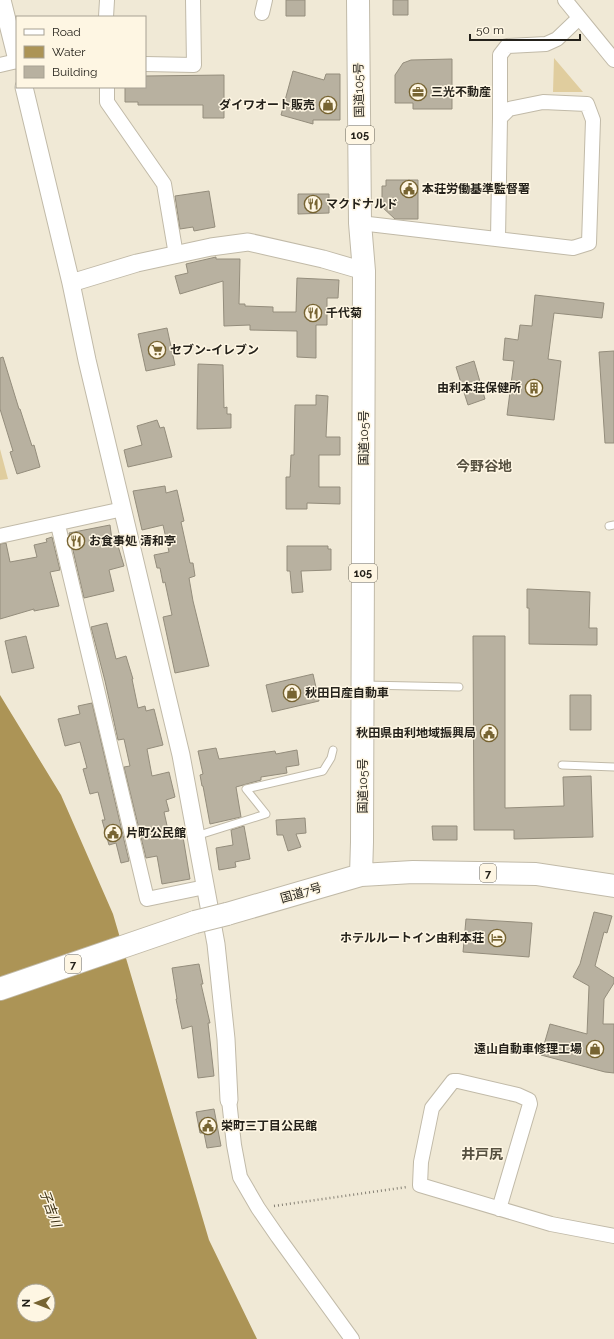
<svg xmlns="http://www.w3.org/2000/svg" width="614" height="1339" font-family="Raleway,'Noto Sans JP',sans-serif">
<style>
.green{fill:#e0cd9e}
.water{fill:#ac9456;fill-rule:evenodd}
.building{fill:#b8b1a0;stroke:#948d7c}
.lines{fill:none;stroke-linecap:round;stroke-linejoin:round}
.service-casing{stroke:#c1baa8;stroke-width:9}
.minor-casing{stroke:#c1baa8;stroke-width:16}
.tertiary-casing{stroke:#c1baa8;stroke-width:19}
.trunk-casing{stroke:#c1baa8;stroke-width:24}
.path{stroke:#868175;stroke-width:2.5;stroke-dasharray:1 3;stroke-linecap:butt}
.service{stroke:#fff;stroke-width:7}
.minor{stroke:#fff;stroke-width:14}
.tertiary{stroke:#fff;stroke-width:17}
.trunk{stroke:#fff;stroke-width:22}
.trunk-bridge-casing{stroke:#c1baa8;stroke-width:24;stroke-linecap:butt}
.trunk-bridge{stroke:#fff;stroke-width:22}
.labels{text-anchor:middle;stroke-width:3;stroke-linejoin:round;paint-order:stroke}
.shield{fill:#fef6e3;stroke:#666257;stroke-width:1}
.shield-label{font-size:11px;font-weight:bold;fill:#25221b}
.street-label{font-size:12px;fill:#25221b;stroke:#fef6e3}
.poi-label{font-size:12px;font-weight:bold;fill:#25221b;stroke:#fef6e3;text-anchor:start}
.water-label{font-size:13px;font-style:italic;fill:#3a2f12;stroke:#fef6e3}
.quarter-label{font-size:14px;font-weight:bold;fill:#565040;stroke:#fef6e3}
</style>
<rect width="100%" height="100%" fill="#f0e9d6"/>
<path class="green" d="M554,58l29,34h-30z
M0,449l8,30 -8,1z"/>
<path class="water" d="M0,695l61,100 52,119 96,326 48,99h-257zM24,1291h24v24h-24z"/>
<path class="building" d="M286,0h19v16h-19z
M393,0h15v15h-15z
M452,59v50h-39v-6h-18v-28l8,-12 8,-3z
M293,71l31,9 2,-6h14v46h-27v4l-32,-9z
M224,75v43h-21v-13h-65v-3h-13v-15h20v-11z
M386,180h32v39h-23l-13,-12v-21h4z
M209,191l6,36 -21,4 -1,-4 -13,2 -5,-33z
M298,194h31v19l-31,1z
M216,257v2h24l-1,45h6v2l28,1v5h23l1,-34 42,2 -1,18h-11v27h-11v33l-19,-1v-26l-47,-1v-5l-26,1 -1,-45 -43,13 -5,-18 13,-3 -2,-9z
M535,295l69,8 -2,15 -48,-5 -6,46 13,2 -7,59 -47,-5 7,-54 -11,-1 2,-22 13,2 2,-15 12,1z
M167,328l8,37 -29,6 -8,-37z
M614,351v92h-9l-6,-91z
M3,357l16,52h1l12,37 2,-1 6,22 -23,7 -7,-22 3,-1 -13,-42v-51z
M474,361l11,38 -17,6 -12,-38z
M198,364l25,1 1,43 3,-1v7h4v14l-34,1z
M316,395l12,1 -2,41h14v18h-21v32h21v17l-33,-1v6h-21v-32h4l1,-22h3l1,-50h21z
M157,420l3,8 4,-1 8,30 -44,10 -4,-17 18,-5 -5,-19z
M165,486l1,7 11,-3 7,31 -3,1 9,41h3l2,13 -6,2 4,23 16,65 -34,7 -12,-56 9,-2 -7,-33 -2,1 -3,-15h-3l-3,-13 15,-3 -6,-27 -21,5 -9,-39z
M110,525l2,15 4,-1 8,27 -15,4 5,21 -30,7 -15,-65z
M52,537l8,33 -10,2 9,34 -25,5v-2l-34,10v-75l6,-1 4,19 27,-5 -3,-12 13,-3 -1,-3z
M287,546h41v3h3v21l-30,1 2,21 -11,1 -2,-22h-3z
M527,589l63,3 -1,36h8v17l-68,-1v-36h-2z
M107,623l9,36 10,-3 7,23h-1l6,29 7,-2 1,5 8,-2 9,36 -16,4 5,27 17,-4 6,25 -9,3 3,11 -5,1 6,27 13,-2 7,42 -28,5 -5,-28 -11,2 -22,-91 6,-1 -6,-27 -6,1 -13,-59 -14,-54z
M26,636l8,32 -22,5 -7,-32z
M473,636h32v172l59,-2 -1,-29 28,-1 2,61 -79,2v-9h-40z
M313,674l6,27 -47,11 -6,-27z
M570,695h21v35h-21z
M92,703l37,158 -8,2 -5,-20 -7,2 -7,-25h3l-7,-28 -8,2 -7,-25 4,-1 -7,-26 -15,4 -7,-27 22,-5 -2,-8z
M216,748l3,11 56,-8 1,3 21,-4 2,15 -13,2 1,6 -26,4v3l-25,7 5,30 -31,7 -7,-38h-1l-2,-11 3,-1 -5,-23z
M305,818l1,15 -10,1 5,13 -13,4 -5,-16h-6l-1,-15z
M244,826l6,33 -15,3 1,5 -17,3 -3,-22 17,-3 -2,-15z
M432,826h25v14h-24z
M594,912l18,4 -5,17 -3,-1 -9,34 19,12v5l-10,16 -1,25h11v49l-9,-1 -64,-17 9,-31 37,10 2,-48 -16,-9 7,-13z
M466,919l66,4 -3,34 -66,-5z
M199,964l4,20h-2l9,39h-2l6,53 -16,2 -6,-52 -10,3 -6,-30h1l-5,-31z
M214,1109l7,37 -14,2 -3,-15h-4l-4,-21z"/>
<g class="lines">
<defs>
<path id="service" d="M609,526l5,-1
M365,685l94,2
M562,765l52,2
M196,836l70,-22 -20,-25 77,-18 8,-13 2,-8"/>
<path id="minor" d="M565,0l49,60
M262,13l3,-13
M106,17l1,-17
M145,64l49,1 -1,-65
M0,65l17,-4
M107,87v15l57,82 12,71
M500,118v-63l7,-9 39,-2 11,-5 22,-21
M360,223l213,25 16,-5 4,-123 -6,-16 -44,-2 -34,7 -9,9 -2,121
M58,525l89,374 58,-12
M0,536l123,-27
M229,1100l5,45 6,32 18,31 20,29 74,102
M499,1209l31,-105 -1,-4 -11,-5 -60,-14h-5l-21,27 -11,54 -1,23 131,39 63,12"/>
<path id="tertiary" d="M2,0l15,60
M24,87l47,196 16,77 94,395 35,189 10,95 3,61
M71,283l66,-20 74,-16 37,-5 75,17 41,12"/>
<path id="trunk" d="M358,0l2,223 4,48 -2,571 -1,33
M227,914l134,-39 52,-3 123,2 78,12
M0,989l195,-67"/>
</defs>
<use href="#service" class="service-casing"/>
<use href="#minor" class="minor-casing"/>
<use href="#tertiary" class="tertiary-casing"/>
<use href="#trunk" class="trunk-casing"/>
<path class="path" d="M274,1206l133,-19"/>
<use href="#service" class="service"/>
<use href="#minor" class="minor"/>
<use href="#tertiary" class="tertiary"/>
<use href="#trunk" class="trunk"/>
<defs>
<path id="trunk-bridge" d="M195,922l32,-8"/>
</defs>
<use href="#trunk-bridge" class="trunk-bridge-casing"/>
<use href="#trunk-bridge" class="trunk-bridge"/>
</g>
<defs>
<symbol id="office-ring" viewBox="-11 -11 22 22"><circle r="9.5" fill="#fef6e3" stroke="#776432" stroke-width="1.5"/><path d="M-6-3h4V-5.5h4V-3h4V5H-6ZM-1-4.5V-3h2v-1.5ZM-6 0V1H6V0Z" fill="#776432"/></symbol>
<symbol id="shop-ring" viewBox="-11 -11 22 22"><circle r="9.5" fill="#fef6e3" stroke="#776432" stroke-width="1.5"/><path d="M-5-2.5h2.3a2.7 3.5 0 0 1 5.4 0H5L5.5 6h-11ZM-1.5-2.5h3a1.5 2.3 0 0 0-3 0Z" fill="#776432"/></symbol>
<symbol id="civic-ring" viewBox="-11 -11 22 22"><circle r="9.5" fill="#fef6e3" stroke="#776432" stroke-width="1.5"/><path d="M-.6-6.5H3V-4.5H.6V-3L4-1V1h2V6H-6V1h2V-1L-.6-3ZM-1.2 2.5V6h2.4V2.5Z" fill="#776432"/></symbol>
<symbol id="restaurant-ring" viewBox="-11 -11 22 22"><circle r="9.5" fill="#fef6e3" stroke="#776432" stroke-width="1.5"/><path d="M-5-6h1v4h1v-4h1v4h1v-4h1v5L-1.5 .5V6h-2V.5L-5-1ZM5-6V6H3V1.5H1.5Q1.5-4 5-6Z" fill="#776432"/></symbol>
<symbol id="supermarket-ring" viewBox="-11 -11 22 22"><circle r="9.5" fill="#fef6e3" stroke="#776432" stroke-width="1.5"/><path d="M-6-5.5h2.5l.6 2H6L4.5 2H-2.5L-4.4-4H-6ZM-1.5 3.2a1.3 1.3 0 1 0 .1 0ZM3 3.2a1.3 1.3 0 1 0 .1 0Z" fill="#776432"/></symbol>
<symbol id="building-ring" viewBox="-11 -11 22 22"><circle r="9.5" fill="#fef6e3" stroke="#776432" stroke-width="1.5"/><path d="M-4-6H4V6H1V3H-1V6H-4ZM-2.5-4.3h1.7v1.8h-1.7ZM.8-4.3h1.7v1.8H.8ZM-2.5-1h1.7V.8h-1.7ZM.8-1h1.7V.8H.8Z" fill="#776432"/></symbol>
<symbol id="hotel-ring" viewBox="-11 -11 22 22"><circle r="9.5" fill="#fef6e3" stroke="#776432" stroke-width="1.5"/><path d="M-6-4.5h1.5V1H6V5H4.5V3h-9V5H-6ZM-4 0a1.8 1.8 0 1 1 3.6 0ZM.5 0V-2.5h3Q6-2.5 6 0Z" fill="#776432"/></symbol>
</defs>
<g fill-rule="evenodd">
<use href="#office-ring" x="408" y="82" width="20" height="20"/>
<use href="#shop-ring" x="318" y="95" width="20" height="20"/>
<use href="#civic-ring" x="399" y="179" width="20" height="20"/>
<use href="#restaurant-ring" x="303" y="194" width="20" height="20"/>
<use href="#restaurant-ring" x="303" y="303" width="20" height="20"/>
<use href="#supermarket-ring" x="147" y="340" width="20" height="20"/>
<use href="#building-ring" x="524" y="378" width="20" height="20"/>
<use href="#restaurant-ring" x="66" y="531" width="20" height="20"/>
<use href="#shop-ring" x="282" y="683" width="20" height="20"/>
<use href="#civic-ring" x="479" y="723" width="20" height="20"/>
<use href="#civic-ring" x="103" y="823" width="20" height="20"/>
<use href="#hotel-ring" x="487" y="928" width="20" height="20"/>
<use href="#shop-ring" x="585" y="1039" width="20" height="20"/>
<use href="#civic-ring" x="198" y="1116" width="20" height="20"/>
</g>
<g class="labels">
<g class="shield">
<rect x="346" y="126" width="28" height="18" rx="3"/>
<rect x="349" y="564" width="28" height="18" rx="3"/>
<rect x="480" y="864" width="16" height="18" rx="3"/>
<rect x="65" y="955" width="16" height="18" rx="3"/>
</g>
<g class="shield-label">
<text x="360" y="139">105</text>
<text x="363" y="577">105</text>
<text x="488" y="877">7</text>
<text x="73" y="968">7</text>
</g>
<g class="street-label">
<text transform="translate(359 90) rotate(-91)" y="4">国道105号</text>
<text transform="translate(364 438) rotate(-90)" y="4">国道105号</text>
<text transform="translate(363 786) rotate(-90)" y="4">国道105号</text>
<text transform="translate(301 893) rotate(-16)" y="4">国道7号</text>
</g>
<g class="poi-label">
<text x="431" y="96">三光不動産</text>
<text x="315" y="109" text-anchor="end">ダイワオート販売</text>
<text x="422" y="193">本荘労働基準監督署</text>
<text x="326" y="208">マクドナルド</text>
<text x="326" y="317">千代菊</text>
<text x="170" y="354">セブン-イレブン</text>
<text x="521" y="392" text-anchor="end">由利本荘保健所</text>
<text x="89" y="545">お食事処 清和亭</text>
<text x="305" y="697">秋田日産自動車</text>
<text x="476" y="737" text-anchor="end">秋田県由利地域振興局</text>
<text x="126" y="837">片町公民館</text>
<text x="484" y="942" text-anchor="end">ホテルルートイン由利本荘</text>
<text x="582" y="1053" text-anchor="end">遠山自動車修理工場</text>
<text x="221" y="1130">栄町三丁目公民館</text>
</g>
<g class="water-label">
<text transform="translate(51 1208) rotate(70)" y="5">子吉川</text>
</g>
<g class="quarter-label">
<text x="484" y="471">今野谷地</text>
<text x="482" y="1159">井戸尻</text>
</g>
</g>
<rect x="16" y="16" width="130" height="72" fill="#fef6e3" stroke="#a7a193"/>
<rect x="24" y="29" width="20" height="6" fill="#ffffff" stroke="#a7a193"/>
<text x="52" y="36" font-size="12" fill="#25221b">Road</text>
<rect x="24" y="46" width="20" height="12" fill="#ac9456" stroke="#a7a193"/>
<text x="52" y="56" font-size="12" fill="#25221b">Water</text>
<rect x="24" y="66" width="20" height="12" fill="#b8b1a0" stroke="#a7a193"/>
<text x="52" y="76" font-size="12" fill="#25221b">Building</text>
<g transform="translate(36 1303) rotate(270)"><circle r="19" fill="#fef6e3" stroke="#a7a193"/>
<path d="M0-3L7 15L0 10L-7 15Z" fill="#776432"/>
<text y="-6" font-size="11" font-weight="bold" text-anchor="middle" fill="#25221b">N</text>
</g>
<path d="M470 34v6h110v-6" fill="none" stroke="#25221b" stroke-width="2"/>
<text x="476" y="34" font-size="12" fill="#25221b" stroke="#fef6e3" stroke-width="3" paint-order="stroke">50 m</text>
</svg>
